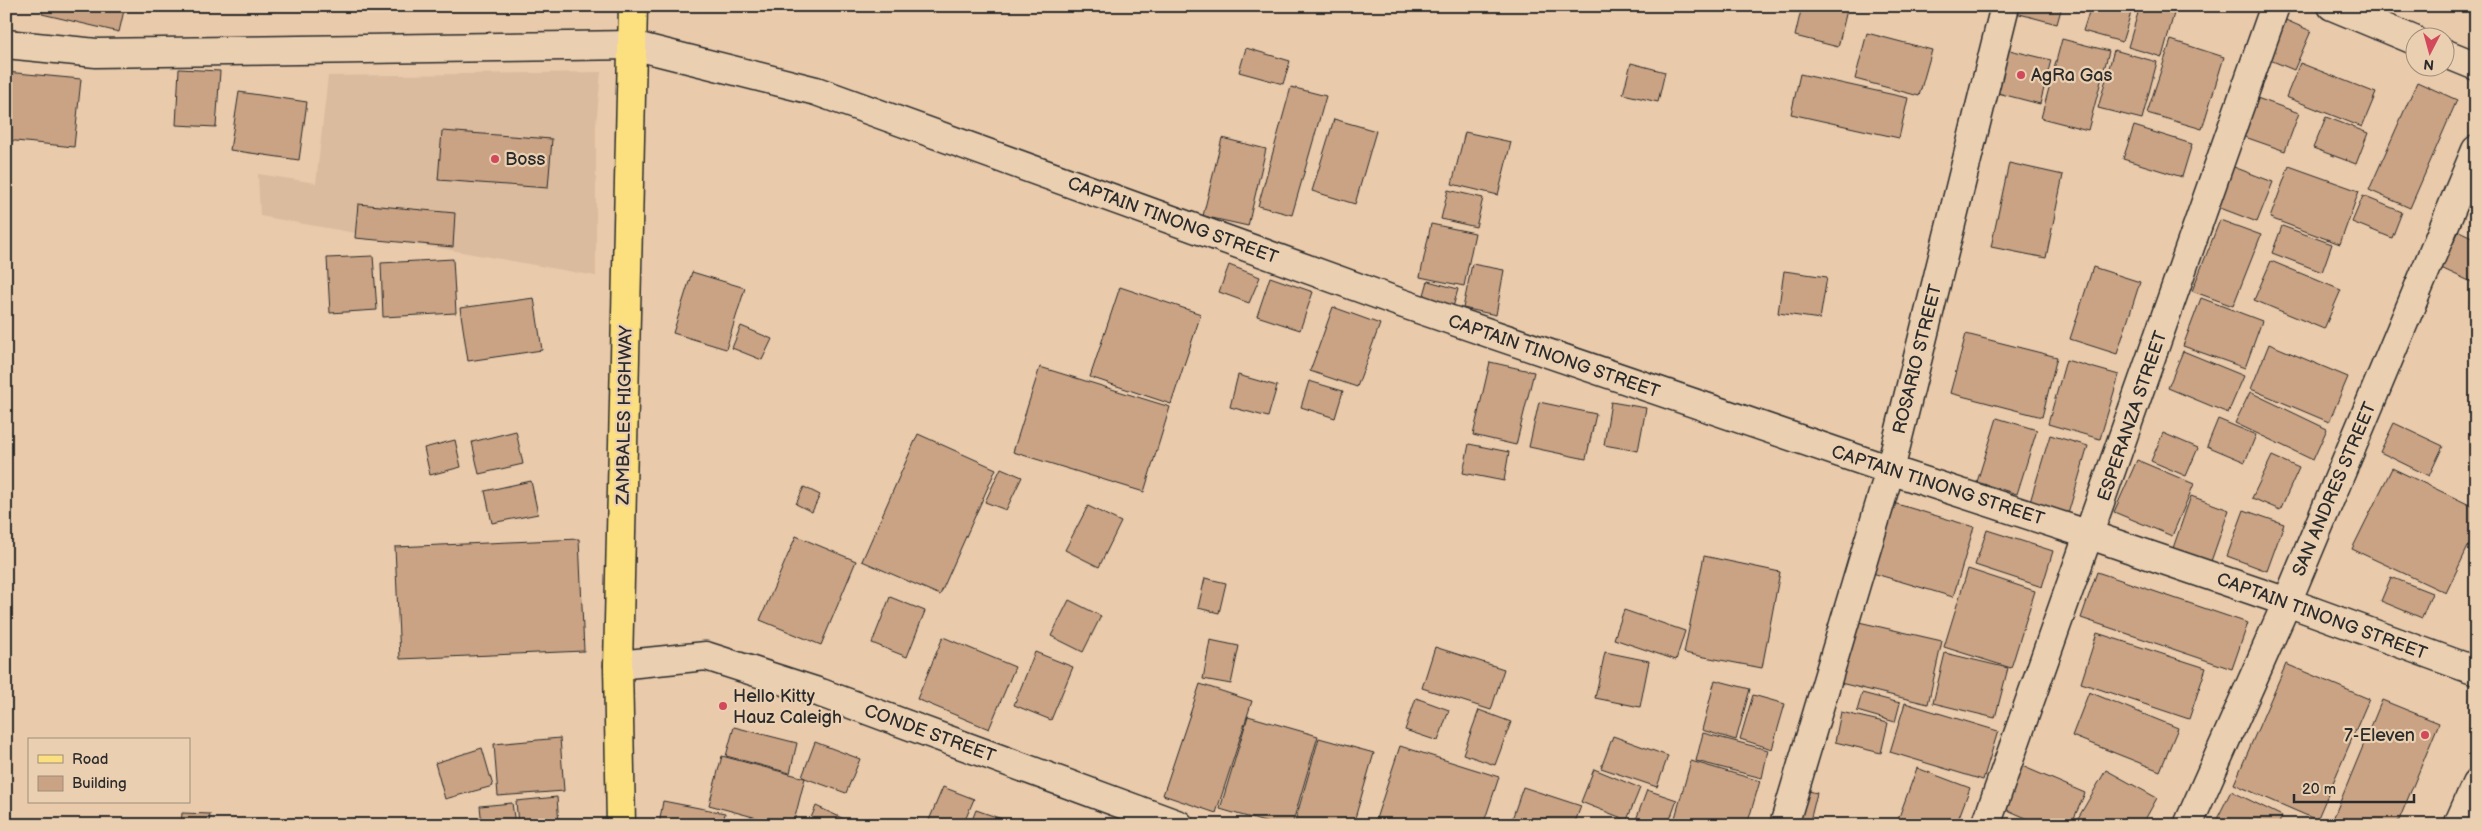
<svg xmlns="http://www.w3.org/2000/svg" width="2482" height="831" font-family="'Balsamiq Sans',sans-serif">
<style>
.built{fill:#dbbb9d}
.building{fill:#c9a384;stroke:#2b2b2b}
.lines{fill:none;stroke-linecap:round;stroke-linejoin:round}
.minor-casing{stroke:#2b2b2b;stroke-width:31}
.tertiary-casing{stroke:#2b2b2b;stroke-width:31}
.primary-casing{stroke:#2b2b2b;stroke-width:31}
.minor{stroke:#eacfb1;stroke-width:28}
.tertiary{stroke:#eacfb1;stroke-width:28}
.primary{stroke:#fce080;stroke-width:28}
.poi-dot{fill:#d1495b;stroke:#eacfb1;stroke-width:2}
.labels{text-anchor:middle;stroke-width:4.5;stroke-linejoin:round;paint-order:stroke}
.poi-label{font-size:18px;fill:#2b2b2b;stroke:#eacfb1;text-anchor:start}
.street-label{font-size:18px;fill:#2b2b2b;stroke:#eacfb1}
</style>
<rect width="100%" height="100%" fill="#e9caab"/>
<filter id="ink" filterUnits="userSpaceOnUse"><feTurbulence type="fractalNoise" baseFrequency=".02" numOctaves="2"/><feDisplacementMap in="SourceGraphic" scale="10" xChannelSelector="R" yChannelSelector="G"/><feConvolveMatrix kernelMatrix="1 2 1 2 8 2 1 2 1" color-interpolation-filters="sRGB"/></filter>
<g filter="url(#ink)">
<path class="built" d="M601,72l-5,53v151l-336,-60 -2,-42 58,9 12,-107z"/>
<path class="building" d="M44,6h81l-6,26 -77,-18z
M1802,6h46l-10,41 -43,-11z
M2014,6h48l-5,18 -45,-12z
M2091,6h42l-11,36 -39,-11z
M2140,6h36l-14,51 -34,-10z
M2281,18l30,13 -17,39 -31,-13z
M1867,33l65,17 -13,46 -64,-17z
M2062,39l47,12 -21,79 -47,-12z
M2171,40l53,17 -22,72 -55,-16z
M1246,48l44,13 -7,23 -44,-12z
M2001,48l50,12 -11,44 -50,-13z
M2114,50l43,12 -15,57 -44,-11z
M1631,63l34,9 -7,30 -35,-8z
M2300,63l76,30 -14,34 -76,-30z
M179,69l41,2 -4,56 -40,-2z
M6,72l75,7 -7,68 -68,-7z
M1800,74l108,24 -9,40 -108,-24z
M2417,82l40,18 -47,108 -41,-18z
M1291,87l35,9 -34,119 -34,-9z
M239,92l68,10 -8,58 -69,-10z
M2257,98l42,15 -14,38 -43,-15z
M2326,117l42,16 -12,31 -43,-16z
M1334,119l42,12 -21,73 -43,-13z
M2134,126l58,18 -10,33 -59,-18z
M442,131l110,8 -4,49 -110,-8z
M1465,132l46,10 -13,53 -46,-11z
M1222,138l44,11 -18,77 -45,-10z
M2009,163l54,12 -17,83 -55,-11z
M2226,164l47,18 -16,40 -47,-18z
M2289,166l70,25 -19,53 -70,-26z
M1448,190l35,8 -7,29 -35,-8z
M2363,196l39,16 -10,26 -40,-16z
M358,204l97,9 -2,34 -98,-9z
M2220,220l41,15 -28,71 -41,-15z
M1431,224l44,9 -11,53 -44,-9z
M2282,226l50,18 -10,28 -50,-19z
M2459,231l17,8v45l-35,-16z
M373,256l4,54 -47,3 -3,-55z
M453,259l3,54 -73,4 -2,-54z
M2271,261l70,29 -17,39 -70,-29z
M1472,264l32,6 -8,45 -33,-7z
M1229,265l31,12 -11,26 -30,-11z
M2093,267l47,15 -23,72 -47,-15z
M1784,271l43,6 -7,42 -42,-6z
M692,272l53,16 -19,61 -53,-16z
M1270,277l43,15 -13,38 -43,-14z
M1428,281l30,8 -6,22 -30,-9z
M1120,287l81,27 -30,90 -81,-27z
M534,298l8,52 -74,11 -8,-53z
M2201,298l61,23 -17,47 -62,-22z
M1333,307l47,17 -23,63 -47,-16z
M741,326l31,13 -10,21 -30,-12z
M1966,334l91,23 -15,60 -92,-24z
M2269,344l79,33 -19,45 -78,-33z
M2183,351l61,25 -16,37 -60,-25z
M2066,360l53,15 -19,64 -52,-15z
M1490,362l44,10 -18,73 -43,-10z
M1040,367l130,40 -26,85 -131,-40z
M1238,375l39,11 -9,31 -38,-10z
M1309,381l34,10 -8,27 -34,-11z
M2250,392l77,37 -14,31 -78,-37z
M1539,402l57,12 -10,45 -57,-12z
M1611,402l35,6 -8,43 -34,-6z
M1997,418l40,12 -20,64 -40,-12z
M2218,419l38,16 -11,27 -38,-16z
M2394,423l49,23 -14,30 -49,-24z
M516,431l7,33 -44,10 -7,-32z
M2163,433l35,15 -12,28 -35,-15z
M918,434l78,35 -56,126 -78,-34z
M2050,435l38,11 -20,68 -38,-12z
M455,440l6,27 -31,8 -6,-27z
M1469,444l40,8 -5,29 -41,-8z
M2272,456l27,12 -19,42 -28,-12z
M2137,460l57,24 -22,52 -58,-24z
M1001,468l21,9 -16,33 -21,-8z
M2392,468l84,40v22l-30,63 -94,-44z
M531,481l7,33 -46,9 -7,-32z
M804,487l16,8 -8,17 -16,-8z
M2191,496l38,14 -20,57 -38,-13z
M1890,502l84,25 -21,70 -84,-25z
M1088,506l33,16 -22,45 -34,-17z
M2244,510l40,14 -17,47 -40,-15z
M1987,530l66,21 -11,36 -67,-22z
M796,536l60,25 -35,84 -61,-25z
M579,539l5,112 -184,8 -5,-112z
M1704,556l76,16 -18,96 -78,-15z
M1968,569l67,22 -24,77 -67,-21z
M2097,572l151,51 -16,46 -151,-51z
M2391,577l41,16 -10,25 -41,-17z
M1205,578l21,5 -7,30 -21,-5z
M890,597l35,14 -18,46 -35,-14z
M1069,600l32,16 -18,36 -32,-16z
M1624,610l61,21 -9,29 -62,-21z
M1850,620l92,21 -14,63 -92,-22z
M2097,633l109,35 -17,51 -108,-36z
M943,637l72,30 -26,62 -72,-30z
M1210,640l29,6 -8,38 -28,-5z
M1435,647l69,22 -13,41 -69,-22z
M1035,652l38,15 -22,53 -37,-15z
M1605,652l44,9 -9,46 -45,-9z
M1945,653l63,15 -13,50 -62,-15z
M2286,664l83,35 -52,121 -83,-36z
M1715,680l35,9 -14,51 -34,-10z
M1200,684l52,17 -36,112 -53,-18z
M2089,692l89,36 -18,43 -88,-35z
M1862,693l38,10 -5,19 -38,-11z
M1753,695l32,9 -13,45 -32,-10z
M1416,698l33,12 -11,31 -33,-11z
M2382,700l57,23 -42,102h-65l-1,-1z
M1905,703l93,28 -15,49 -93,-28z
M1479,710l32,12 -16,43 -32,-11z
M1841,712l47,11 -7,30 -46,-11z
M1248,716l70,20 -26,89h-17l-55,-16z
M734,727l63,16 -7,30 -64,-17z
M1703,733l65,17 -6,28 -66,-17z
M1613,736l55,20 -11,31 -56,-19z
M560,738l4,53 -66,5 -4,-52z
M1319,738l55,15 -21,72h-59z
M815,742l45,17 -14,34 -44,-16z
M1400,746l99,31 -16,48h-109z
M482,748l11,38 -48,13 -10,-36z
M722,756l83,22 -12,47h-10l-74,-20z
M1691,761l69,20 -13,44h-74z
M2022,766l63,27 -14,32h-29l-39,-17z
M1917,768l53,20 -14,37h-60z
M1594,769l46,19 -13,32 -46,-18z
M2106,770l51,28 -15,27h-68z
M943,787l31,12 -11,26h-36z
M1523,787l58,19 -7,19h-64z
M1800,789l17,4 -8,32h-17z
M1647,790l30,10 -9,25h-34z
M2231,791l51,25 -4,9h-64z
M557,797l2,28h-41l-2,-24z
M663,801l62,12 -2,12h-64z
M512,803l3,22h-33l-2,-19z
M816,806l41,19h-49z
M976,810l43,15h-49z
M182,813l28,1 -1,11h-28z"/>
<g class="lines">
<defs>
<path id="minor" d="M632,45l184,46 588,213 486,166 200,65 197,67 189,69
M1784,825l106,-355 115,-464
M1986,825l289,-819
M2188,825l99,-223 189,-452
M2458,825l18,-41"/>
<path id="tertiary" d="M2332,6l82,34
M6,44l90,9 536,-8
M2444,53l32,13
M618,665l88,-9 115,37 358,132"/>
<path id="primary" d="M621,825l-3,-160 15,-659"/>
</defs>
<use href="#minor" class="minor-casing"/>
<use href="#tertiary" class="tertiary-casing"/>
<use href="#primary" class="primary-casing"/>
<use href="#minor" class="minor"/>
<use href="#tertiary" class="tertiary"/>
<use href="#primary" class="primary"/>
</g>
</g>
<g class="poi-dot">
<circle cx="2021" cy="75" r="5"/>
<circle cx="495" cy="159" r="5"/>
<circle cx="723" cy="706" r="5"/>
<circle cx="2425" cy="735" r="5"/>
</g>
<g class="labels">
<g class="poi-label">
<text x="2031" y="81">AgRa Gas</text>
<text x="505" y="165">Boss</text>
<text x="733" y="702">Hello Kitty<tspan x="733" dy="21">Hauz Caleigh</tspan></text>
<text x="2415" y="741" text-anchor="end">7-Eleven</text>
</g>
<g class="street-label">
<text transform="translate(1173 220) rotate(20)" y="6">CAPTAIN TINONG STREET</text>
<text transform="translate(1554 356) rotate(19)" y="6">CAPTAIN TINONG STREET</text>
<text transform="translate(1917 359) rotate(-76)" y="6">ROSARIO STREET</text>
<text transform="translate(624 415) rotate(-89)" y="6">ZAMBALES HIGHWAY</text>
<text transform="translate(2132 416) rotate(-71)" y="6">ESPERANZA STREET</text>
<text transform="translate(1938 485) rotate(18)" y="6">CAPTAIN TINONG STREET</text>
<text transform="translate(2334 489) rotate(-67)" y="6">SAN ANDRES STREET</text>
<text transform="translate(2322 616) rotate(20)" y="6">CAPTAIN TINONG STREET</text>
<text transform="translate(930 733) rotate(20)" y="6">CONDE STREET</text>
</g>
</g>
<rect width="2482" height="831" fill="none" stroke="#eacfb1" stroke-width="25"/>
<rect x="12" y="12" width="2457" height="806" fill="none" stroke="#2b2b2b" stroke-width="2" filter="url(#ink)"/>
<rect x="28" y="738" width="162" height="65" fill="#eacfb1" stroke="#9e8d7b"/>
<rect x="38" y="755" width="25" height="8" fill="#fce080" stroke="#9e8d7b"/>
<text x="72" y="764" font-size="15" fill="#2b2b2b">Road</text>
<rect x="38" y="776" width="25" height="15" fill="#c9a384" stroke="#9e8d7b"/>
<text x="72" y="788" font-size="15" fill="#2b2b2b">Building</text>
<g transform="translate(2430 52) rotate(186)"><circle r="24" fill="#eacfb1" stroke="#9e8d7b"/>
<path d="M0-4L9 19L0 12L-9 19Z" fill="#d1495b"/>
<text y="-8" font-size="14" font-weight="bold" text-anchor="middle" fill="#2b2b2b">N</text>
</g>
<path d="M2294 794v8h120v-8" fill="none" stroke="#2b2b2b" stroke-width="2.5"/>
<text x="2302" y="794" font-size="15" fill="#2b2b2b" stroke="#eacfb1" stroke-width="4" paint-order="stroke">20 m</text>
</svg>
